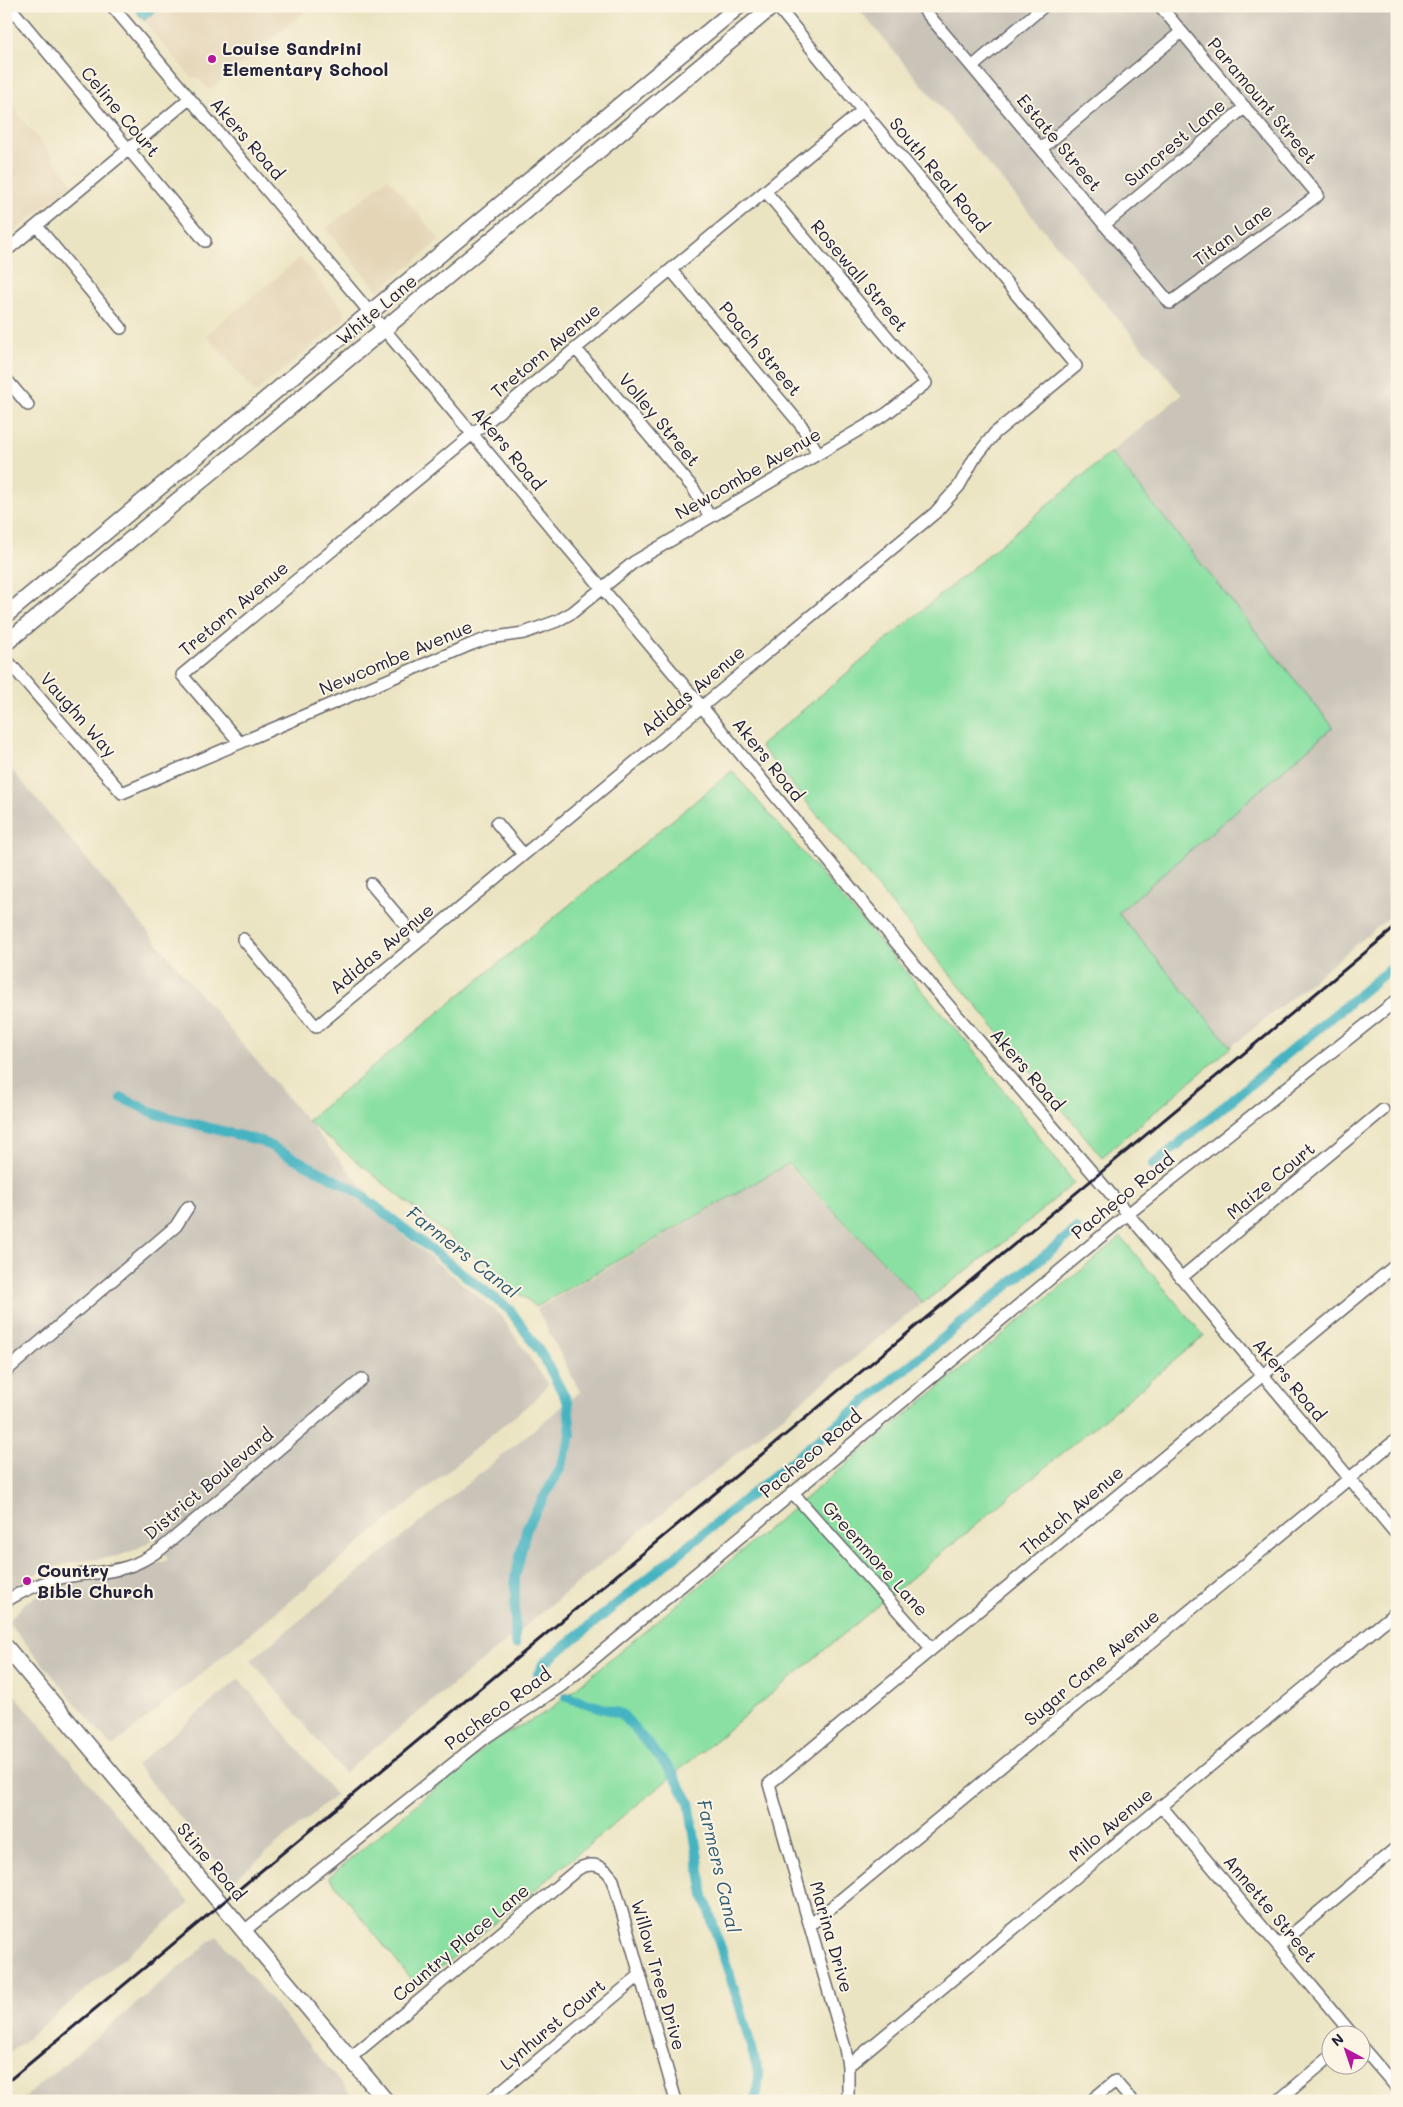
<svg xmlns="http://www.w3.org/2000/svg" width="1403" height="2107" font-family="Mali,sans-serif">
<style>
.built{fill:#e4d5b7}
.industrial{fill:#c9c3b8}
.green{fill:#8ae0a3;stroke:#56816f}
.water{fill:#45b3c1;stroke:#346a7e}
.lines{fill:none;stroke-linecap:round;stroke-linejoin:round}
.canal{stroke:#45b3c1;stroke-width:10}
.minor-casing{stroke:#68666a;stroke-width:14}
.major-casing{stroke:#68666a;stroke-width:18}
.minor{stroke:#fff;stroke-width:11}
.major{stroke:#fff;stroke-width:15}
.rail{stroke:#22223b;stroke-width:3}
.poi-dot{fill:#b5179e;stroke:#fcf5e5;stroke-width:2}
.labels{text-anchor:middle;stroke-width:4;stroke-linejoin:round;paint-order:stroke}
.poi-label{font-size:18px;font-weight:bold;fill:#22223b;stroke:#fcf5e5;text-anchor:start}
.street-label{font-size:18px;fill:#22223b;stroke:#fcf5e5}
.water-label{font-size:19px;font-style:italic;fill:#305c71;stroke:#fcf5e5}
</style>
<rect width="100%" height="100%" fill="#fcf5e5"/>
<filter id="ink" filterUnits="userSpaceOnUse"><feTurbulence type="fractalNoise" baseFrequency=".02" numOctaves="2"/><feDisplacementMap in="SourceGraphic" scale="10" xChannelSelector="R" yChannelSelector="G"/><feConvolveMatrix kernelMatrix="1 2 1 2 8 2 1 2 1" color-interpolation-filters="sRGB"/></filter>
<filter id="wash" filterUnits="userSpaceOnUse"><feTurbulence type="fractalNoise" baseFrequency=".0096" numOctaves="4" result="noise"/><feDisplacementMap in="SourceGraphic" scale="20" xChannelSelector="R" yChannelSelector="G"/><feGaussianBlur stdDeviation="1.12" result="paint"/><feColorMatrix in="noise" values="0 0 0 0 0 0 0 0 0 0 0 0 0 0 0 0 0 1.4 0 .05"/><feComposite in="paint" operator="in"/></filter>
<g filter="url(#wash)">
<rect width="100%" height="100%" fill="#ebe4c2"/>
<path class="built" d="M161,6h151l-103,84 -10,-12 -8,-1 -47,-56z
M6,98l67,86 -67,53z
M388,178l52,62 -62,51 -52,-62z
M300,258l44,52v9l-89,74 -49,-58z"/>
<path class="industrial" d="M856,6h541v905l-166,136 -113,-134 215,-186 -222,-275 71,-57z
M6,763l396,471 98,81 48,69 -10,13 -426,350 -104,-125 17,-19 30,-16 66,-11 47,-16 -13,-22 -18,11 -19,7 -48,7 -26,7 -24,13 -14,10z
M787,1165l135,138 -578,470 -93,-113 329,-268 -43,-83z
M239,1679l97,116 -103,86 -97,-116z
M6,1684l184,219 -184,153z
M217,1936l139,165h-336z"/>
<path class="green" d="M1111,452l222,275 -215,186 113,134 -129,110 -342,-411z
M732,771l233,269 109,143 -75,63 -76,57 -135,-139 -252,143 -229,-186z
M1121,1237l83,99 -787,651 -88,-110 163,-136 55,-29z"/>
<path class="water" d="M132,6h29l-17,15z"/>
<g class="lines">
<path class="canal" d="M122,1098l34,16 105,27 92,48 157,121 33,46 25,47 3,33 -11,33 -33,58 -12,51v66
M1153,1165l244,-202
M538,1674l5,-10 534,-435
M566,1697l56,17 50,58 17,30 15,94 36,111 19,68 -3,26"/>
</g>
</g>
<g filter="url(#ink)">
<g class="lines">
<defs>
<path id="minor" d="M9,6l196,235
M112,6l590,701 229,278 197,229 269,321
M921,6l249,297 148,-108 -158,-189
M972,67l72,-61
M1041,149l140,-117
M1104,225l141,-118
M37,226l84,102
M6,251l183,-152
M671,270l130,155 17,28
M576,349l117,139 17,29
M6,379l22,26
M6,659l116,134 350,-149 17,-6 35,-5 33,-12 16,-9 61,-50 252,-148 40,-31 -160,-191
M240,743l-58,-68 680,-564
M497,823l26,31
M371,884l48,57
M243,939l73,88 619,-514 24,-27 15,-27 21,-26 81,-67 -233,-279 -66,-81
M1181,1278l202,-168
M6,1371l170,-145 12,-19
M792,1492l140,157
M6,1601c23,-14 45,-23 72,-26 17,-2 33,-3 49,-8 13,-4 24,-11 34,-18l201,-170
M1161,1806l191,228
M810,1925l587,-486
M244,1931l241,-193 76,-52 567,-472 269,-214
M1278,1946l119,-99
M1360,2045l37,43
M350,2058l228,-189c14,-8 27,-4 35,11l63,221
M848,2066l549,-455
M489,2101l151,-126
M848,2101v-35l-3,-18 -76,-264 628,-520
M1091,2101l24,-20 17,20
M1278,2101l52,-44"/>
<path id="major" d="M6,615l733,-609
M6,643l767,-637
M6,1647l380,454"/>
</defs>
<use href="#minor" class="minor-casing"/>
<use href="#major" class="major-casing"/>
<use href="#minor" class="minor"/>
<use href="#major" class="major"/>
<path class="rail" d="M6,2083l1391,-1157"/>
</g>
</g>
<g class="poi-dot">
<circle cx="212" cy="59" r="5"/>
<circle cx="27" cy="1581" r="5"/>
</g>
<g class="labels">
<g class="poi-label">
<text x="222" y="55">Louise Sandrini<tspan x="222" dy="21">Elementary School</tspan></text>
<text x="37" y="1577">Country<tspan x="37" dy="21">Bible Church</tspan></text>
</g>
<g class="street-label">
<text transform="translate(1262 101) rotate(50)" y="6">Paramount Street</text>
<text transform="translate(120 112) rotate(50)" y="6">Celine Court</text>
<text transform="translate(247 139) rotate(49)" y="6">Akers Road</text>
<text transform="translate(1059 143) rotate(50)" y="6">Estate Street</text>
<text transform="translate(1175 143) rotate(-40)" y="6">Suncrest Lane</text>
<text transform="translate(939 175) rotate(50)" y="6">South Real Road</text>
<text transform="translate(1233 235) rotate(-36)" y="6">Titan Lane</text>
<text transform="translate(859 276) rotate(50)" y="6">Rosewall Street</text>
<text transform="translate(377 310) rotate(-40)" y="6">White Lane</text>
<text transform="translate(760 349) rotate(50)" y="6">Poach Street</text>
<text transform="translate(546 351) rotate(-40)" y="6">Tretorn Avenue</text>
<text transform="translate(659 420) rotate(50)" y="6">Volley Street</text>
<text transform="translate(508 449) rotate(50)" y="6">Akers Road</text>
<text transform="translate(748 474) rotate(-30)" y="6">Newcombe Avenue</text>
<text transform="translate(234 609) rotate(-40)" y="6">Tretorn Avenue</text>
<text transform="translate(396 658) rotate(-23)" y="6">Newcombe Avenue</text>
<text transform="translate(693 691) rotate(-40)" y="6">Adidas Avenue</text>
<text transform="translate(78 715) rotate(49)" y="6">Vaughn Way</text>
<text transform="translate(768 760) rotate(51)" y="6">Akers Road</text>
<text transform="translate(382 949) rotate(-40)" y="6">Adidas Avenue</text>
<text transform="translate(1027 1070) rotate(49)" y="6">Akers Road</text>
<text transform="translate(1271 1181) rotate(-40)" y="6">Maize Court</text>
<text transform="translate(1123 1196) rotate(-39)" y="6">Pacheco Road</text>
<text transform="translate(1289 1380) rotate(50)" y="6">Akers Road</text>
<text transform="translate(811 1454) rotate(-40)" y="6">Pacheco Road</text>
<text transform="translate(209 1484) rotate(-40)" y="6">District Boulevard</text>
<text transform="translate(1072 1511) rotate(-40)" y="6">Thatch Avenue</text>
<text transform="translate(875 1559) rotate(48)" y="6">Greenmore Lane</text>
<text transform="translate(1092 1668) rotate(-40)" y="6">Sugar Cane Avenue</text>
<text transform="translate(498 1709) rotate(-36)" y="6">Pacheco Road</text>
<text transform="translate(1111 1825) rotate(-40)" y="6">Milo Avenue</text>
<text transform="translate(211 1862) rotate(50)" y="6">Stine Road</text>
<text transform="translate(1270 1909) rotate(50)" y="6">Annette Street</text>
<text transform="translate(831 1937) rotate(74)" y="6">Marina Drive</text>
<text transform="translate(461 1943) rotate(-40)" y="6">Country Place Lane</text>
<text transform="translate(658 1975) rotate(74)" y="6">Willow Tree Drive</text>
<text transform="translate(553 2025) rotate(-40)" y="6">Lynhurst Court</text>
</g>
<g class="water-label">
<text transform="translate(463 1252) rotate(38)" y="7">Farmers Canal</text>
<text transform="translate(719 1866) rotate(77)" y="7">Farmers Canal</text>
</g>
</g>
<rect width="1403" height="2107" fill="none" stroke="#fcf5e5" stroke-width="25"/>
<g transform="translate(1346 2050) rotate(320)"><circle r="24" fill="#fcf5e5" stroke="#a5a1a1"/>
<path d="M0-4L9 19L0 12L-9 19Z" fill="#b5179e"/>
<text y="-8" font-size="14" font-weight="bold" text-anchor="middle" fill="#22223b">N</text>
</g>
</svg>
